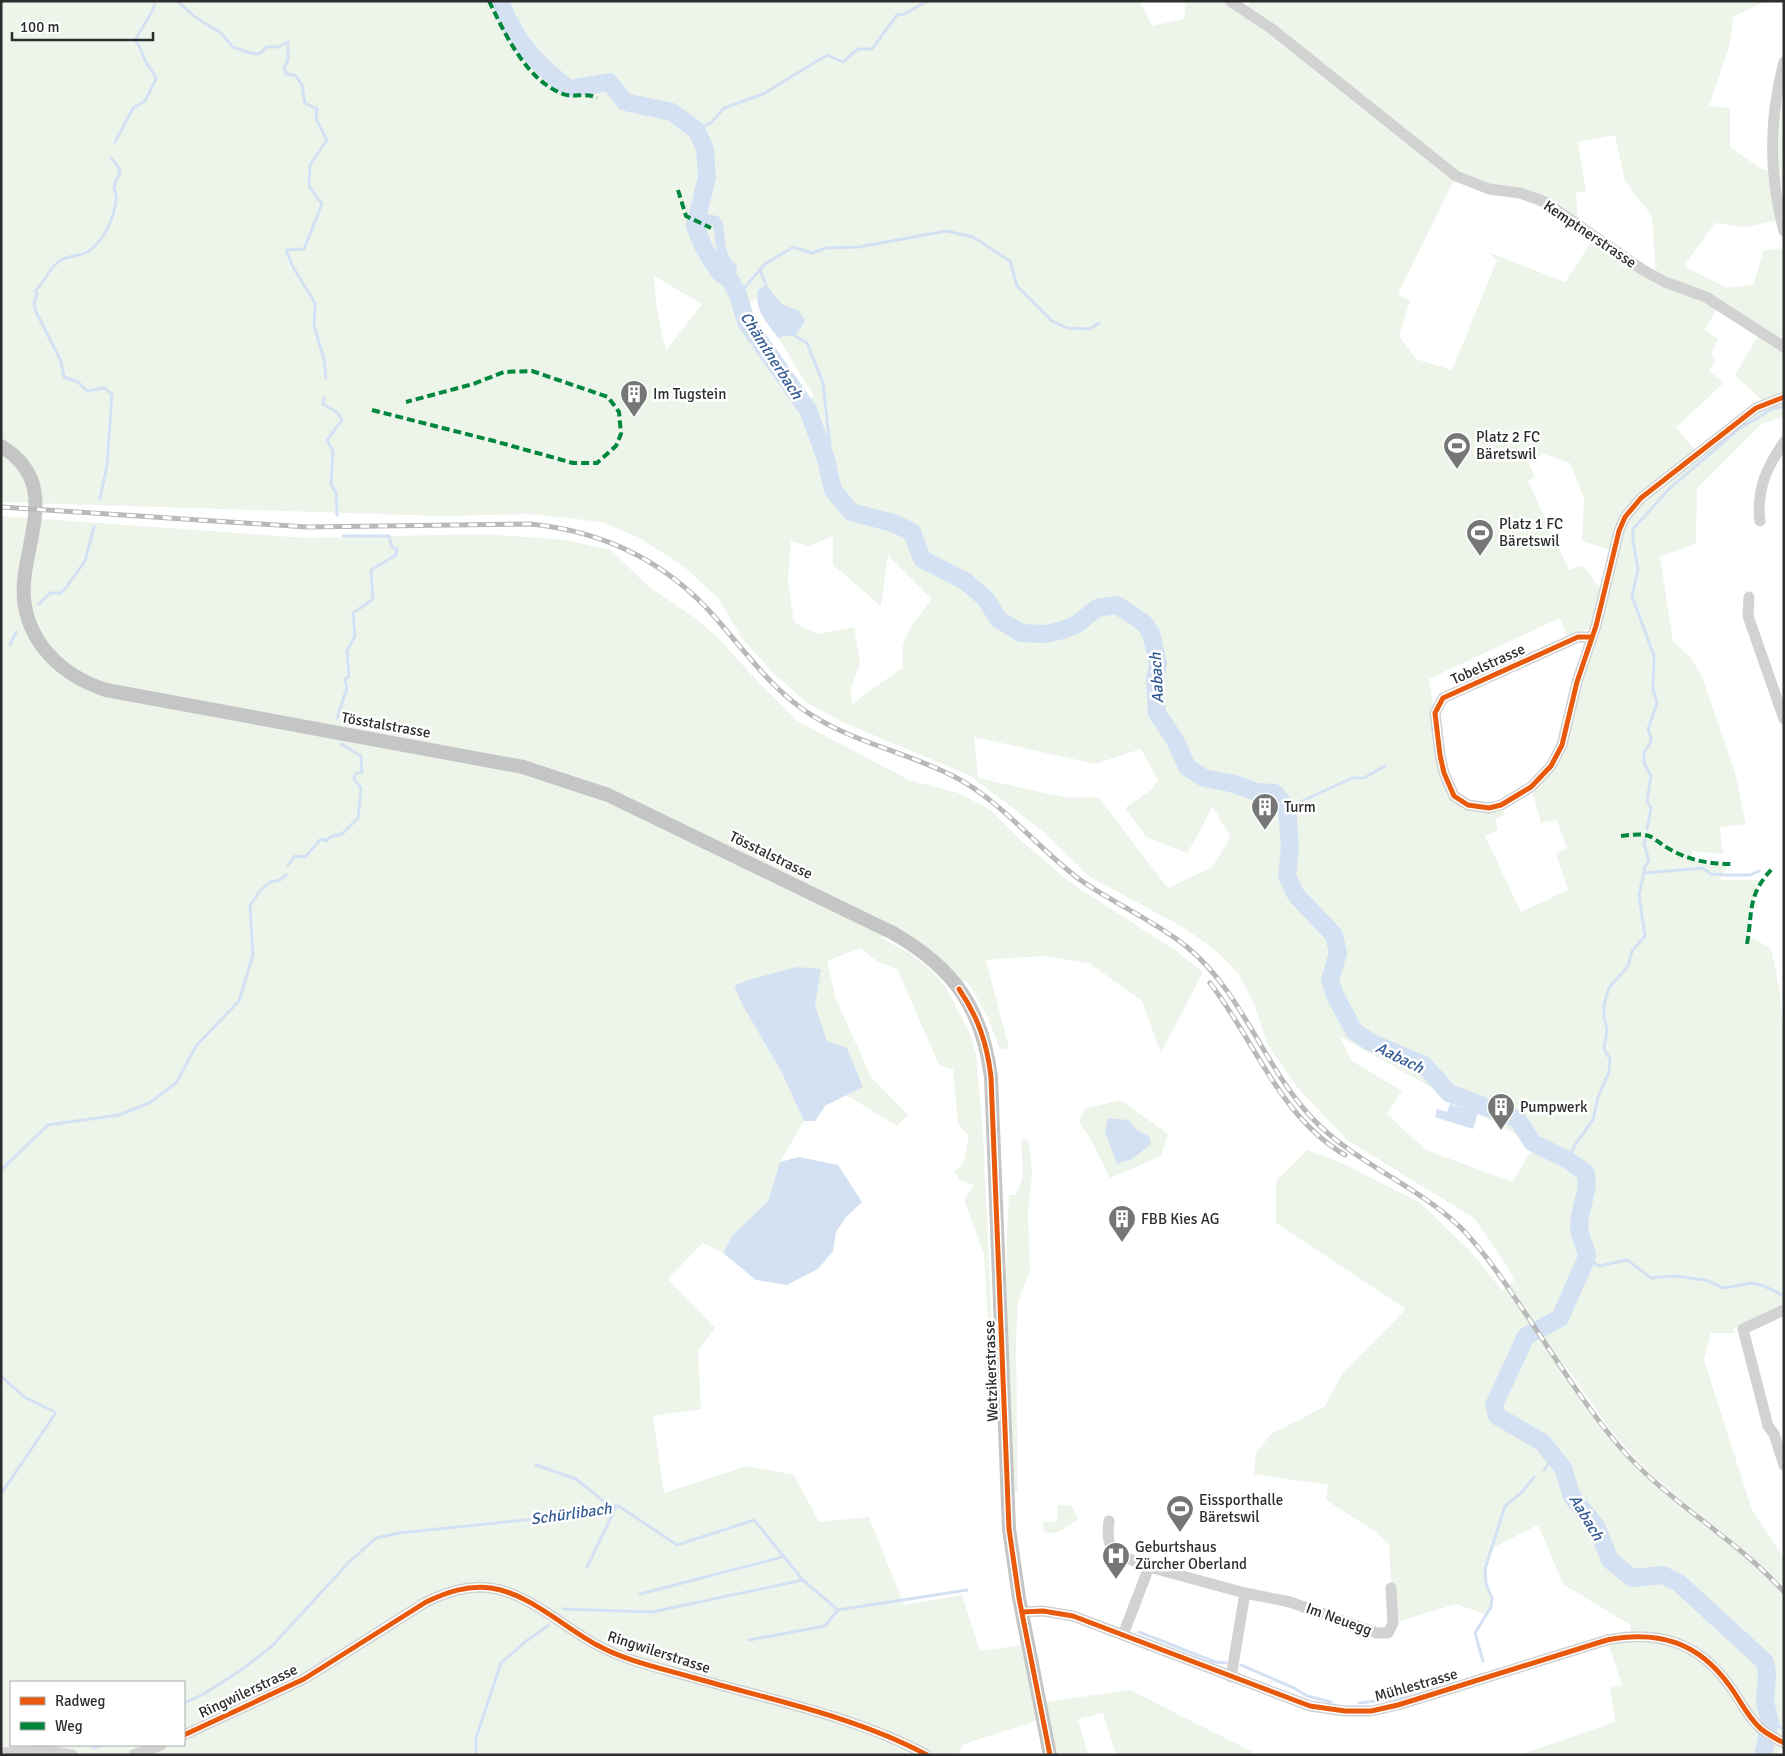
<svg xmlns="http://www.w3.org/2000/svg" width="1785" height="1756" font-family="Signika,sans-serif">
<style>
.green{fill:#edf5ea;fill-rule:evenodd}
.water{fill:#d4e1f3}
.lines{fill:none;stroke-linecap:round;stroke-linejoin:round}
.stream{stroke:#d4e1f3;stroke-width:3}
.canal{stroke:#d4e1f3;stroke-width:10}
.river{stroke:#d4e1f3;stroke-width:18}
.minor{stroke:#d2d2d2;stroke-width:11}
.major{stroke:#c5c5c5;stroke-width:14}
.rail-casing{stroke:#b9b9b9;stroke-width:5}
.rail{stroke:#fff;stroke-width:3;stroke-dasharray:9;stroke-linecap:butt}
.quiet{stroke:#00873e;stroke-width:4;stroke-dasharray:8 4;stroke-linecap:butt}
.cycleway-casing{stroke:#fff;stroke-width:8}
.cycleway{stroke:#e8590c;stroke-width:5}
.labels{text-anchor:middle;stroke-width:5;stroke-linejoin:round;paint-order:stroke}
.street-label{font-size:15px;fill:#2d2d2d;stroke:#fff}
.poi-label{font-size:15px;fill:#2d2d2d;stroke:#fff;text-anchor:start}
.water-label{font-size:16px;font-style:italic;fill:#345c95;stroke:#fff}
</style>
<rect width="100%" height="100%" fill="#fff"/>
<path class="green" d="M1,1h1139l12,25 32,-7 2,-18h44l15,9 5,-9h515l-32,16 -3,27 -21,62 21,2v39l32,22 11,3 11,-110v169l-4,-11 -36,7 -29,-4 -31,43 43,22 27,-4 9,-33 21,-3v169l-23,7 -64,64 -1,55 -36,14 13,84 15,14 13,19 34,98 11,52 -26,3 3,27 -31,-3v9l36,6 -8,14h42c-11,18 -13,34 -13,55l22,14 8,37 5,52v268l-51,23 2,4h-24l-7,27 48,150 32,48v29c-43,-46 -97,-78 -142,-122 -30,-30 -53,-65 -77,-100l-5,4c24,36 48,72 79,102 46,44 105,76 145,126v146l-7,12h-258l96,-33 -5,-34 12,-3 -15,-45 25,-3 -2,-12 -67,-41 -25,-59 -46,23c-2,7 -7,16 -7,23 0,18 12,28 0,43l-29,-10 -63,19 -4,-79 -13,-12 -50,-32 2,-15 -74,-11 2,-21 15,-19 53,-27 19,-34 63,-64 -130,-86v-42l31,-31 37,14 77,39 50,49 31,38 12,-9 -5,-12 -35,-51 -127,-78 -50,-53 -30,-43 -12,-38 -17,-33 -25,-25 -34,-23 -89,-48 -50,-48 -71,-54 -127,-53 -36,-20 -32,-28 -33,-37 -23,-39 -35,-32 -45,-29 -37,-15 -71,-8 -90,2 -439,-14zM1615,135l10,46 27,35 4,62 -62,-40 -29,44 -77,-30 9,8 -45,110 -36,-11 -17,-23 11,-35 -12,-7 58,-118 89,26 33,24 -2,-33 10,-2 -8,-49zM654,276l48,28 -36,47 -10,-47zM771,290l11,14 17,7 -16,25 -4,3 35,57 -12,4 -52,-68 -9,-24zM1720,305l41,26 -26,44 31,29 -68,50 -22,-27 48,-44 -15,-12 7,-11 -5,-5 7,-16 -14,-9zM1544,454l26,9 14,36 -2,42 32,10 -10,42 -22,-28 -13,5 -41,-89 7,-4 -7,-15zM833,536v29l48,41 7,-51 44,44c-16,21 -35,39 -29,68 -17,14 -36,23 -51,38l-1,-17 9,-24 -6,-37 -37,7 -23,-12 -6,-41 3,-40 18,5zM1560,618l7,19 28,-11 -44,140 -20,21 10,36 16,-3 10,28 -11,6 12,36 -47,22 -36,-76 13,-6 -3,-11 10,-4 -4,-10h-33l-24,-32 -15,-94zM974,737l121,27 46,-15 17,31 -7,10 -26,18 21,29 41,16 14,-23 11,-24 19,31 -19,30 -44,21 -70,-91 -30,1 -90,-20zM1339,1036l196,109 -23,37 -86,-32 -39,-36 15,-23 -50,-30z
M1,516l306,22 177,-4 83,6 44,10 38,37 46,31 23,20 45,49 36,35 110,58 53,14 30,17 34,34 45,38 107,69 25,20 -42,81 -19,-52 -53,-38 -45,-7 -58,4 23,88 -9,1 -12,-31 -22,-39 -7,10 -66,-56 -13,4 29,16 23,18 14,16 24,47 6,20 7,79 11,242h-3l-7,-120 -20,-56 11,-14 -16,-5 -5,-9 9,-7 6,-28 -11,-12 -5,-55 -14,-4 -42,-96 -19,-7 -18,-14 -33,13 9,38 35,78 37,38 -11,11 -51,-31 16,-8 -15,-39 -20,-7 -12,-36 -72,1 38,65 23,50 -24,41 -12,39 -35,34 -10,18 -20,-10 -35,36 47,49 -17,23 3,58 -48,7 11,77 83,-27 47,9 25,47 50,-5 35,88 58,-10 18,56 48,-7 17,58 85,-12 123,62 -1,3h-136l-13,-42 -25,6 10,36h-38l-8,-36 -78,25 -6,11h-957zM11,1682h173v63h-173z
M1121,1100l47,34 -7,22 -51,22 -19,-38 -12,-17 5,-14z
M1021,1138l8,4 3,33 -4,38 2,58 -12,31 -2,40 2,150 -4,-1c-4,-99 -12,-198 -5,-296h7l7,-18z
M1058,1505l14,1 6,13c-10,7 -24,20 -35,11v-8h14z"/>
<path class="water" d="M766,285l16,19 17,7 6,10 -10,15h-12l-4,3c-12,-16 -25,-29 -21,-49z
M797,967l24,2 -6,36 12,36 20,7 16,39 -38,19 -10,15h-11l-23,-50 -38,-65 -9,-20 14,-6z
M1450,1104l28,9 -5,16 -38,-12 2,-8 10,3z
M1108,1118l20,2 9,10 12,6 2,8 -19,15 -15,5 -12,-32z
M799,1157l39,8 24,37 -16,15 -10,15 -3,19 -15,18 -31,16 -31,-5 -33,-27 10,-18 35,-34 12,-39z"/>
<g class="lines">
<path class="stream" d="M177,1l18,16 26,16 12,14 17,6 9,1 8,-7h11l10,-5v18l-4,8 2,6 9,1 7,10 3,18 12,6 -1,10 11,21 -17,25 -1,21 13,18 -18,45 -18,1 7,17 22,36 -1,23 10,33 2,19
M696,130l15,-7 13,-15 39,-14 64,-39 16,7 15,-13h14l25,-34 8,-1 22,-13
M115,142l18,-34 12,-7 11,-22c-2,-9 -9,-12 -12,-21 -3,-8 -3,-11 -9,-18l18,-30 2,-9
M760,270l6,15
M738,295l27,-31 28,-17 19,6 14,-5 33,-1 87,-16 27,6 37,24 7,25 35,35 15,7 23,1 9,-6
M795,336l12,7 16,40 7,63 -4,13
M324,398l-1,6 15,9 4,7 -15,20 6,11 -2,33 5,9 1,22
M100,499l7,-34 5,-71 -8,-6 -17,3 -9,-9 -14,-5 -3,-16 -25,-49 -2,-9 3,-9 -2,-3c10,-9 14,-24 26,-31 8,-4 18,-4 26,-8 16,-9 28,-35 29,-53 1,-4 -2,-8 -2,-11 2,-18 14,-11 -3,-30
M39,604l11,-11h10l5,-4 20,-28 9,-34
M10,645l6,-13
M337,718l10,-30 -2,-9 4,-3 -2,-25 8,-15 -2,-23 20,-14 -2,-29 25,-15 1,-6 -5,-2 -3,-11h-46
M1287,808l65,-30h12l21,-12
M1647,829l4,-21 -4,-6 4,-26 -7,-13v-11l6,-8 1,-6 -3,-9 9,-26 -4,-14 1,-33 -22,-60 6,-26 -5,-30v-11l37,-41 69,-59 33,-20 12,-3
M288,865l7,-9 10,1 16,-18 6,2 3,-4 12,-3 16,-16 3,-30 -7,-9 1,-5 7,-2 -1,-16 -20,-12
M1645,873l57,-5 9,6 15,1h24l9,-4
M1568,1160l8,-17 17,-23 5,-23 11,-25 1,-13 -6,-10 3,-20 -3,-12v-13l5,-16 19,-22 4,-15 13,-15 -6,-41 6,-28 4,-7 -5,-16 1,-5
M1,1170l47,-45 71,-10 30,-12 27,-20 20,-37 43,-45 14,-46 -3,-49 9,-14 11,-10 10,-2 6,-5
M1587,1257l12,9 28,-6 24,18 24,-2 30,4 19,8 28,-5 12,3 20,10
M1,1376l23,21 31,15v2l-54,80
M536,1465l40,14 35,28
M1544,1470l10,-13
M587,1567l30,-62
M640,1594l142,-37
M563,1609l89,3 151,-32
M1139,1632l76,30 11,1
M749,1640l76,-14 13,-16
M1483,1661l-8,-28 16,-26 1,-9 -6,-14 -1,-15 20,-63 16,-13 13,-16
M1241,1665l53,23 13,8 24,6
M184,1703l18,-8 39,-25 30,-23 79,-86 26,-23 23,-5 184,-19 34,-9 60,40 77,-25 49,60 35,30 129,-20
M1359,1703l34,-4 48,-16
M1770,1722l14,7
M93,1748l9,-3
M476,1755v-17l25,-75 24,-21 24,-17"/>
<path class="canal" d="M696,217l20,4 2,3c2,14 2,36 14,44l-2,12"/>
<path class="river" d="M500,1c16,42 35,61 69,88l40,-7 16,20 47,10 24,18 9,19 2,28 -12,49 9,22 15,24 11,8 8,15 8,27 62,88 18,49 7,31 18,22 42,11 19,9 10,27 43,22 21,18 12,20 23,14 24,1 18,-4 14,-6 20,-16 20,-3 27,18 7,10 7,30 -3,18 2,32 18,27 12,27 17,11 31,6 21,8 19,1 12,15 3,39 -3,29 9,19 38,40 4,18 -8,27 5,15 19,36 16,11 54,23 25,28 68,26 16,24 35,17 18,13c3,18 -5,32 -7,50 -1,13 7,22 8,34l-27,61 -34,18 -32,69 3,11 45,26 21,26 9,29 24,29 14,34 22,18 31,-3 16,8 86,79 2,11 -2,29 5,20 -7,33"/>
<path class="minor" d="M1230,1l42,28 184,147 33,13 31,4 25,9 98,68 22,12 41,15 78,50
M1784,62c-15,56 -15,114 0,169
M1760,521c-4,-31 7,-54 24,-79
M1749,597l-1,19 36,103
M1592,637h-14l-135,61 -8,15 5,42 4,18 10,23 14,9 21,3 12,-3 30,-18 20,-21 11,-21 15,-63 19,-56 23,-95 6,-14 16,-19 115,-90 28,-11
M1784,1310l-41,19 25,97 6,8 10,31
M1109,1521c-5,36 11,33 40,46
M1245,1593l45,9 87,31h11l5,-10 -2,-35
M1022,1612l21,-1 30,5 237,90 35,5h26l27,-6 209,-65c51,-10 91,2 122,45 10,13 17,29 29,41 6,7 17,12 26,17
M1123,1635l26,-68 96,26 -14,84
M184,1735l120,-56 122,-77c21,-10 41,-17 65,-14 37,5 74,40 106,57 29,16 63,23 94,32 77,22 166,40 236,78
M1,1753l47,-2 24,4
M134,1755l27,-10"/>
<path class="major" d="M1,446c53,32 31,79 24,127 -9,58 29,100 81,117l417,77 85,28 285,138c61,35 89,75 98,144l18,452 10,69 31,157"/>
<defs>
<path id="rail" d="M1,507l306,20 223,-3c73,7 135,37 184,92 28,32 53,67 87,92 47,34 104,43 154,69 49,26 81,70 124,102 35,25 75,41 108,68 56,46 75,117 124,170 43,46 104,67 149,110 22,22 40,48 57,74 33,48 64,100 102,145 48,56 116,91 165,146
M1210,983c45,58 69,133 135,172"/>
</defs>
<use href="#rail" class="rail-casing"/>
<use href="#rail" class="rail"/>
<path class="quiet" d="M489,1c16,33 37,79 74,93 11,4 24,-2 34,4
M678,190l8,26 25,12
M372,410l122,31 79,22h24l19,-17 5,-12 -2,-22 -11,-15 -76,-26 -28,1 -31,12 -67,18
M1621,836c37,-5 27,3 56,17 19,9 37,11 57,11
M1747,944c6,-34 0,-50 27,-77"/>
<defs>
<path id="cycleway" d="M1592,637h-14l-135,61 -8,15 5,42 4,18 10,23 14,9 21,3 12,-3 30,-18 20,-21 11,-21 15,-63 19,-56 23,-95 6,-14 16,-19 115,-90 28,-11
M959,989c19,28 28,54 32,88l18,452 10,69 31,157
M1022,1612l21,-1 30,5 237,90 35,5h26l27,-6 209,-65c51,-10 91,2 122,45 10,13 17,29 29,41 6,7 17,12 26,17
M184,1735l120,-56 122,-77c21,-10 41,-17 65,-14 37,5 74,40 106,57 29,16 63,23 94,32 77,22 166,40 236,78"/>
</defs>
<use href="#cycleway" class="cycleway-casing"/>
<use href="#cycleway" class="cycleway"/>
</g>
<defs>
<symbol id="building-pin" viewBox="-11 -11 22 30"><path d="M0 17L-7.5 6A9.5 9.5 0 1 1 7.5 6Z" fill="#767676" stroke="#fff"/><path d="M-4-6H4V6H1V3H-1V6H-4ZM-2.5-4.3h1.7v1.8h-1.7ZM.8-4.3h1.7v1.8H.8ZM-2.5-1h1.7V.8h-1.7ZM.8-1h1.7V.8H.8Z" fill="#fff"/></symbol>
<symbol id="stadium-pin" viewBox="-11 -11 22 30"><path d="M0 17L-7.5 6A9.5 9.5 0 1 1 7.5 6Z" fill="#767676" stroke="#fff"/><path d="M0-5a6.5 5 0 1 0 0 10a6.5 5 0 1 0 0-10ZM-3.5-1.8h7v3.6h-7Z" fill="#fff"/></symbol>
<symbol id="hospital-pin" viewBox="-11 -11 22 30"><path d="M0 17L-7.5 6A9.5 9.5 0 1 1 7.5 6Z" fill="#767676" stroke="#fff"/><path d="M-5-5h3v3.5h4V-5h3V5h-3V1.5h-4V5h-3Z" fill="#fff"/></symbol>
</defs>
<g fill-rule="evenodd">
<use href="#building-pin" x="618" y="378" width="32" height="43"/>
<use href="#stadium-pin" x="1441" y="430" width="32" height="43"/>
<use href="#stadium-pin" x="1464" y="517" width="32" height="43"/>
<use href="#building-pin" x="1249" y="791" width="32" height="43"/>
<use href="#building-pin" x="1485" y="1091" width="32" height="43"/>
<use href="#building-pin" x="1106" y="1203" width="32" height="43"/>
<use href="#stadium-pin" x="1164" y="1493" width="32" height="43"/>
<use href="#hospital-pin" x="1100" y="1540" width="32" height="43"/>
</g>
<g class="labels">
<g class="street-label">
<text transform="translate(1590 234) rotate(34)" y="5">Kemptnerstrasse</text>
<text transform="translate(1488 664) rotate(-24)" y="5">Tobelstrasse</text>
<text transform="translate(386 725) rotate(10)" y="5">Tösstalstrasse</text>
<text transform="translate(771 855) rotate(26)" y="5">Tösstalstrasse</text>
<text transform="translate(991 1371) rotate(-92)" y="5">Wetzikerstrasse</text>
<text transform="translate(1339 1619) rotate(20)" y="5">Im Neuegg</text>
<text transform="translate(659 1652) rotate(18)" y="5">Ringwilerstrasse</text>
<text transform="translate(1416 1685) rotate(-16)" y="5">Mühlestrasse</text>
<text transform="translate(248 1691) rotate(-25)" y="5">Ringwilerstrasse</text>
</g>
<g class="poi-label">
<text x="653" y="399">Im Tugstein</text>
<text x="1476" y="442">Platz 2 FC<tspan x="1476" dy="17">Bäretswil</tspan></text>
<text x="1499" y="529">Platz 1 FC<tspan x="1499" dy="17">Bäretswil</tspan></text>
<text x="1284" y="812">Turm</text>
<text x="1520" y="1112">Pumpwerk</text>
<text x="1141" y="1224">FBB Kies AG</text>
<text x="1199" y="1505">Eissporthalle<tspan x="1199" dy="17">Bäretswil</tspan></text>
<text x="1135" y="1552">Geburtshaus<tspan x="1135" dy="17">Zürcher Oberland</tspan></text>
</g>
<g class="water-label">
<text transform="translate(772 355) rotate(57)" y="6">Chämtnerbach</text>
<text transform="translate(1156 678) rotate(-93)" y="6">Aabach</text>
<text transform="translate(1400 1057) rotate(26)" y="6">Aabach</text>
<text transform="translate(571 1513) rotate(-8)" y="6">Schürlibach</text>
<text transform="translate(1587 1517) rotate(59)" y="6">Aabach</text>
</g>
</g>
<rect width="1785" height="1756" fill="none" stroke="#2d2d2d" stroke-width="5"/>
<rect x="10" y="1681" width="175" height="65" fill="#ffffff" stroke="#ababab"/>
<rect x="20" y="1697" width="25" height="8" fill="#e8590c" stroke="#ababab"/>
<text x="55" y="1706" font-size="15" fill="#2d2d2d">Radweg</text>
<rect x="20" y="1722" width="25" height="8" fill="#00873e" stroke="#ababab"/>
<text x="55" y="1731" font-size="15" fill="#2d2d2d">Weg</text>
<path d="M12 32v8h141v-8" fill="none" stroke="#2d2d2d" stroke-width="2.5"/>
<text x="20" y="32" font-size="15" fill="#2d2d2d" stroke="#ffffff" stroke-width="4" paint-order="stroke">100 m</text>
</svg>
